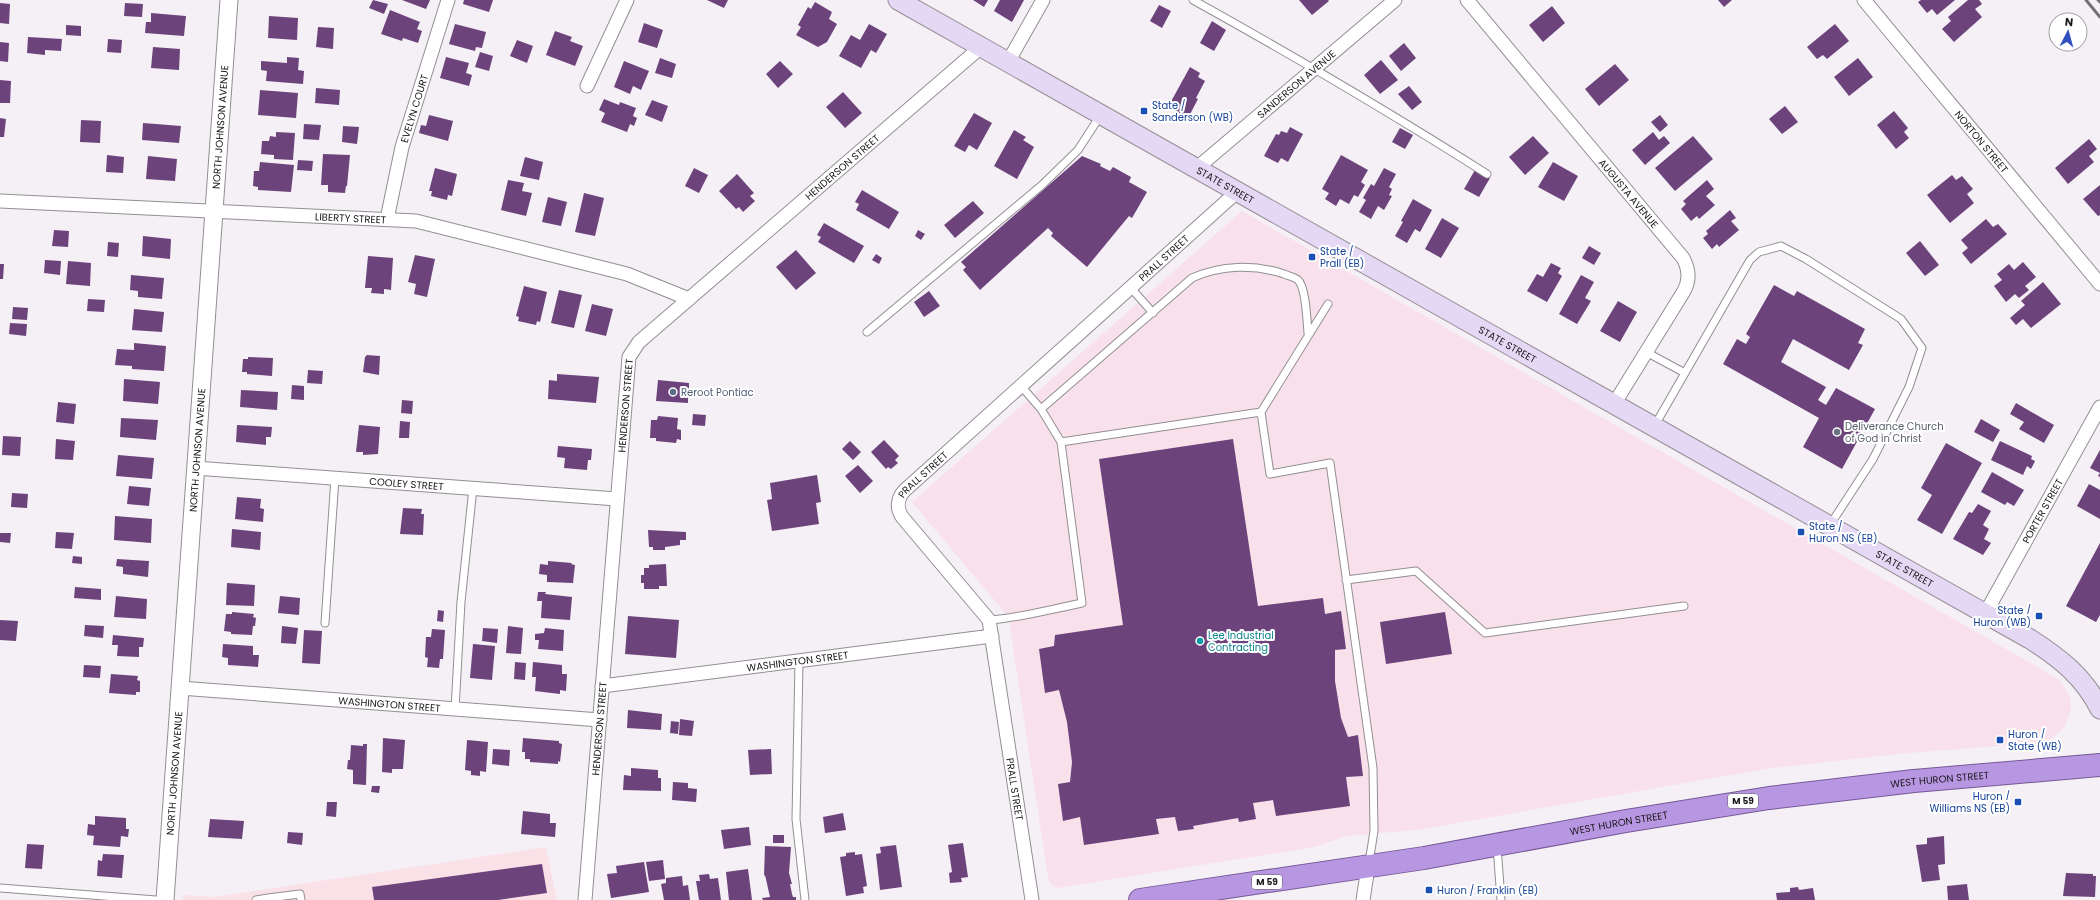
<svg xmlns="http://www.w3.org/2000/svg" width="2100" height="900" font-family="Poppins,sans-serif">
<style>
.commercial{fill:#fae1e8}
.industrial{fill:#f9e1ec}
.building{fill:#6d437c}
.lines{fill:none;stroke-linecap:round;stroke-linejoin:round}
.service-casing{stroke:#928e93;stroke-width:9}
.minor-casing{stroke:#928e93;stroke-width:15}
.tertiary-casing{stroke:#928e93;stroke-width:19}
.secondary-casing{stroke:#928e93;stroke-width:21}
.trunk-casing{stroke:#755996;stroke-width:24}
.service{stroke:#fff;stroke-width:7}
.minor{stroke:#fff;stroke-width:13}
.tertiary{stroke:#fff;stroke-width:17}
.secondary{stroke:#e5d8f4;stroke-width:19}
.trunk{stroke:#b897e2;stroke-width:22}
.rail{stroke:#737073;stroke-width:3}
.transit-dot{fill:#1a4fb4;stroke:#fff;stroke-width:1.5}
.service-dot{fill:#5c6f8a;stroke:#fff;stroke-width:1.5}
.worship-dot{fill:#6b7280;stroke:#fff;stroke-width:1.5}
.culture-dot{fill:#0f9aa8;stroke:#fff;stroke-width:1.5}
.labels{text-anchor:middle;stroke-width:4;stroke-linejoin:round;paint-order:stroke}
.shield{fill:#fff;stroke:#5e5d5e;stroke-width:1}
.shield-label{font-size:9px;font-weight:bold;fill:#191719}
.street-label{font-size:10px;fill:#191719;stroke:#fff}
.transit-label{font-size:10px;fill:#164399;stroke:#fff;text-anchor:start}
.service-label{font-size:10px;fill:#4e5e75;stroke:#fff;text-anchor:start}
.worship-label{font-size:10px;fill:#5b616d;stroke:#fff;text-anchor:start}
.culture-label{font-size:10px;fill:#0d838f;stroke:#fff;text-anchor:start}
</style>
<rect width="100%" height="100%" fill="#f5f0f6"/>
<path class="commercial" d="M546,847l11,53h-374v-5l31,2z"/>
<path class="industrial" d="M1242,211l818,469 11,19v10l-6,18 -16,13 -15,3 -136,11 -133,15 -348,61 -71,6 -31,11 -258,41 -6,-4 -3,-7 -38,-249v-9l-98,-117z"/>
<path class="building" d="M373,0l15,4 -4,10 -15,-6z
M402,0h28l-4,9z
M464,0h29l-4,12 -26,-8z
M707,0h21l-4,8z
M973,0h15l-4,7z
M1000,0h24l-12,22 -18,-11z
M1299,0h29l1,1 -17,14z
M1718,0h14l-8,7z
M1921,0h34l-18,15 -5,-6 -5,4 -9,-11z
M1968,0h11l3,4 -7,5 7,8 -28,25 -12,-13 9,-8 -3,-4z
M815,2l17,10 -3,7 8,5 -10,18 -9,5 -22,-12 5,-8 -3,-2 10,-18 3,2z
M0,3l10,1 -1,20 -9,-1z
M125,3l18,1 -1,13 -18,-1z
M1159,5l12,6 -9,17 -12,-7z
M1552,6l13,17 -22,19 -14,-17z
M390,10l30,12 -3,7 5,2 -4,12 -15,-5 -1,3 -21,-7z
M151,13l35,3 -2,20 -39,-3 1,-11h5z
M269,16l29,2 -1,22 -29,-2z
M1212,21l14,9 -12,21 -14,-8z
M644,23l19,7 -6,18 -19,-6z
M455,24l31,8 -4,16 -6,-1 -1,4 -26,-7z
M869,24l18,10 -11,19 -5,-3 -10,18 -22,-12 12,-21 9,5z
M1835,24l14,17 -22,18 -4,-4 -6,4 -10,-12z
M66,25l15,1v10l-15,-1z
M318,27l16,1 -1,21 -17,-2z
M555,31l17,6 -2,4 13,5 -8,20 -29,-11z
M28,37l34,2 -1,12 -16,-1v5l-18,-2z
M108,39l14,1 -1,13 -14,-1z
M517,40l16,6 -6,17 -17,-7z
M0,42l9,1 -1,19 -8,-1z
M1404,43l12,15 -15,13 -12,-15z
M153,47l27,2 -1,21 -28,-2z
M480,52l13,4 -4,15 -14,-4z
M287,57l12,1 -1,12 6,1 -1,13 -37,-3 1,-10 -6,-1v-9l26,2z
M446,57l23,6 -3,10 6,2 -3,11 -29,-8z
M660,58l16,6 -4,14 -17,-5z
M1858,58l15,19 -24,19 -15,-19z
M1381,60l17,20 -18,14 -16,-19z
M624,61l25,10 -8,19 -8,-4 -3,8 -16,-7z
M780,61l13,13 -15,14 -12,-14z
M1615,64l14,16 -30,26 -14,-17z
M1190,67l10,6 -2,4 7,4 -9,17 2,1 -10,19 -20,-11z
M0,80l11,1 -1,22h-10z
M1409,86l13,16 -10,8 -14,-16z
M316,88l24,2 -1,15 -24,-2z
M260,90l38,3 -2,25 -38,-3z
M843,92l19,21 -17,15 -19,-21z
M604,99l15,6 1,-3 16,6 -3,8 4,2 -3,8 -4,-2 -3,8 -26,-10 4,-9 -6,-3z
M652,100l16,6 -6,16 -17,-7z
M1785,106l13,16 -16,12 -13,-15z
M1894,111l14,17 -4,4 5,6 -13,11 -19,-24z
M974,113l18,10 -15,27 -8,-5 -4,7 -11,-6z
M429,115l24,6 -5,20 -29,-8 2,-8 5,1z
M1660,115l8,10 -8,7 -9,-10z
M0,118l6,1 -2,18h-4z
M81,120l20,1 -1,22 -20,-1z
M143,123l38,3 -2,17 -37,-3z
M304,124l17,1 -2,15 -16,-1z
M343,126l16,1 -2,17 -15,-2z
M1290,127l13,7 -15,28 -7,-4 -3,5 -14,-7 12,-22 3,1 2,-4 6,2z
M1400,128l13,7 -8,14 -13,-7z
M1014,130l12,7 -3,3 11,7 -17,32 -23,-13z
M276,132l19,1 -2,27 -19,-1v-4l-13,-1 1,-13h7l1,-5 6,1z
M1653,132l6,8 5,-4 6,7 -25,22 -13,-15z
M1533,136l16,17 -24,22 -16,-18z
M1693,136l20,23 -38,32 -20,-23z
M2089,139l8,10 -8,7 5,6 -26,22 -13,-16z
M323,154l27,1 -3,31h-1l-1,7 -17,-1v-7h-7z
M107,155l17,2 -1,16 -17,-1z
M1341,155l27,15 -7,12 4,3 -7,12 -4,-2 -5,9 -9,-5 -4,7 -11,-7 4,-6 -7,-4z
M148,156l29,3 -2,22 -29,-2z
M1082,156l19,8 -1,2 10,5 3,-4 18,10 -2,5 18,10 -15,26 -3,-2 -42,51 -36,-31 2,-3 -5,-5 -68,62 -17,-20 3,-3 -5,-5z
M525,157l18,5 -4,18 -19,-4z
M298,160l15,1 -1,10 -15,-1z
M260,162l34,3 -3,27 -33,-2v-3l-5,-1 1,-15h5z
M1553,162l25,14 -14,25 -26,-14z
M435,168l22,6 -5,22 -4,-1 -1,5 -16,-4 1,-5h-3z
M694,168l14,7 -9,18 -14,-7z
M1384,168l12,6 -7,13 3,2 -3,6 3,1 -8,14 -6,-4 -7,13 -12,-7 7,-12 -3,-2 8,-14 3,2z
M1475,170l15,8 -11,19 -15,-8z
M737,174l17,19 -4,3 5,5 -12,11 -4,-5 -3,2 -17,-18z
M1952,175l4,5 6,-4 11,13 -6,5 7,9 -24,20 -23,-28z
M508,180l16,3 -2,8 10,2 -6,23 -25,-6z
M1707,180l7,9 -8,7 9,9 -16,14 -2,-3 -6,5 -10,-12 5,-5 -3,-3z
M2100,185v30l-2,1 -15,-17z
M862,190l37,22 -10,17 -33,-19 3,-6 -4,-2z
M584,193l20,5 -9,38 -20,-4z
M548,197l19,5 -6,24 -19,-4z
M1413,199l19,11 -12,22 -5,-3 -8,14 -12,-7 8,-14 -2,-1z
M973,201l11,12 -29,25 -11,-13z
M1730,210l6,8 -5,3 8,9 -20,17 -2,-3 -5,5 -9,-11 5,-4 -2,-3z
M1442,218l17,10 -18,30 -16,-9z
M1986,219l7,8 5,-3 9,10 -36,30 -9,-11 6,-5 -7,-8z
M824,223l40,23 -10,17 -36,-21 3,-5 -4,-2z
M54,230l15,1 -1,16 -16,-1z
M918,230l7,4 -4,6 -6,-4z
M143,236l28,3 -1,20 -28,-3z
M1920,241l19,24 -14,11 -19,-23z
M108,242l11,1 -1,14 -11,-1z
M1589,246l12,7 -7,12 -12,-7z
M796,250l20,23 -20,17 -20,-23z
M876,254l6,4 -3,6 -7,-4z
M415,255l20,4 -8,38 -13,-3 2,-10 -8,-2z
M368,256l25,2 -2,32 -7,-1v5l-13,-1 1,-5h-7z
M45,260l16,1 -1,14 -16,-2z
M68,261l23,2 -1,23 -24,-2z
M2023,262l13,15 -11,9 4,4 -10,8 -4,-4 -9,8 -12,-16 8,-6 -5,-6 12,-10 5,6z
M1551,263l10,5 -3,5 4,3 -15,26 -20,-11 10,-17 6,3z
M0,264h4l-1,15h-3z
M131,275l33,3 -2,21 -24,-2v-6l-8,-1z
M1581,275l13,7 -9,16 6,3 -14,23 -18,-10z
M2043,282l18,22 -30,24 -8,-9 -7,6 -6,-7 15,-13 -4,-4z
M1774,285l20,11 3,-5 68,38 -7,14 5,2 -14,25 -56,-31 -12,23 45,25 -8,13 8,5 10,-17 39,21 -33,60 -39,-22 16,-29 -96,-54 14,-25 9,5 4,-7 -4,-3z
M524,286l23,6 -7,30 -3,-1 -1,4 -18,-4 1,-4 -3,-1z
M559,290l23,5 -8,33 -23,-5z
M929,291l11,15 -16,11 -10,-15z
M88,299l17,1 -1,12 -17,-1z
M1618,301l19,11 -17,30 -20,-11z
M592,304l21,5 -7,27 -21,-5z
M13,307l15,1 -1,12 -15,-1z
M134,309l30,3 -2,20 -30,-2z
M10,323l17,1 -1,12 -17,-2z
M134,343l32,3 -2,25 -32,-2v-3l-17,-1 2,-16 17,1z
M367,355l13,1 -1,19 -16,-3 2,-15z
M248,357l25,1 -1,18 -25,-2v-2h-5l1,-13h5z
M308,370l15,1 -1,13 -15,-1z
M557,374l42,3 -3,26 -48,-4 1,-19 8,1z
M124,379l36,3 -2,22 -35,-3z
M658,380l31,3v6h4v4h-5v10l-32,-2z
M292,385l12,1v14l-13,-1z
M241,390l37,2 -1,18 -37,-3z
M402,400l11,1 -1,13 -11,-1z
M58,402l18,2 -2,20 -18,-2z
M2016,403l38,22 -10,18 -25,-14 5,-7 -14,-8z
M693,414l13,1 -1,11 -13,-1z
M658,416l20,2 -1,11 4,1v10l-4,-1 -1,4 -20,-2v-3h-6l1,-18h6z
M121,418l37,2 -2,20 -36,-3z
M1981,419l19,11 -7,12 -19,-10z
M400,421l10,1 -1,16h-10z
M237,425l35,2 -1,10h-5v8l-30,-3z
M359,425l21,2 -2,27 -15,1v-3h-7z
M3,436l18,1 -1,19 -18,-1z
M56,439l19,2 -2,19 -18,-1z
M1233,439l25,167 65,-8 2,16 16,-3 5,38 -11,1v31l6,37 7,19 10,-2 5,41 -17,1 4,29 -74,10 -3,-16 -20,3 3,16 -17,3 -1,-4 -45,8 1,3 -16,2 -3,-14 -19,2 3,15 -75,11 -4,-28 -17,4 -5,-37 12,-2 2,-20 -5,-40 -8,-32 -14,3 -6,-44 15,-3 1,-11 68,-10 -24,-166z
M884,440l15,16 -4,4 3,3 -7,6 -3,-2 -2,2 -15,-17z
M850,441l11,11 -8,8 -11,-11z
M2000,441l32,15 -1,3 4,2 -4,8 -4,-3 -4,9 -32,-15z
M1946,443l36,20 -40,71 -25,-14 15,-25 -11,-7z
M558,446l34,3 -1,11h-3l-1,10 -23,-2 1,-10 -8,-1z
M2100,450v27l-2,-1 2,-3 -10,-5z
M118,455l36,3 -2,21 -36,-3z
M858,465l15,16 -13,12 -15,-17z
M1992,472l32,18 -10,16 -7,-4 -2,3 -24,-13z
M817,475l4,27 -5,1 3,21 -47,7 -5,-31 5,-1 -2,-16z
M2089,484l11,6v29l-23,-13z
M129,486l22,2 -2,18 -22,-2z
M12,493l16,1 -1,14 -16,-1z
M237,497l24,2 -1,9 4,1 -1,13 -28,-3z
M1978,504l13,7 -8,14 6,4 -5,10 7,4 -8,12 -30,-16 16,-27 3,1z
M403,508l19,1 -1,5h3l-1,21 -23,-1z
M115,516l37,3 -1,24 -37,-3z
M232,529l29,3 -1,18 -29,-3z
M648,530l38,2v8h-6v5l-15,2v3h-12v-3h-4z
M56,532l18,1 -2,16 -17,-1z
M0,533h11l-1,10 -10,-1z
M2100,543v72l-4,7 -30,-16z
M73,556l9,1v7l-10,-1z
M117,559l32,2 -1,16 -25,-3v-7l-7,-1z
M548,561l24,2 -1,1 4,1 -2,18 -26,-1v-7l-8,-1 1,-10 8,1z
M666,564l1,22h-8v3h-15v-6h-3v-8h3v-7h5v-3z
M227,583l28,2 -1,21 -28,-1z
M75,587l26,2v11l-27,-2z
M538,592h8l-1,2 27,3 -2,23 -29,-2 1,-17h-5z
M116,596l31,3 -1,20 -32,-2z
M280,596l20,2 -1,17 -21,-2z
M438,610l6,1 -1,11 -6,-1z
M232,612l22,2 -1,3 3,1 -1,8h-2l-1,9 -21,-1v-2l-7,-1 2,-17h6z
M1445,612l7,42 -66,10 -6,-42z
M628,616l51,4 -3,38 -51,-4z
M0,620l18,1 -2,20 -16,-1z
M85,625l19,1 -1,12 -19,-2z
M282,626l16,2 -2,16 -15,-1z
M508,626l15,2 -2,26 -15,-1z
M483,628l15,1 -1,14 -15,-2z
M545,628l19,2 -1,21 -25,-2 1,-9h-4v-6l9,-1z
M432,629l13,1 -2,29h-3l-1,9 -12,-1 1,-9 -3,-1 1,-20h5z
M304,630l18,1 -2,33 -18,-1z
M113,635l31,3 -1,9h-4v10l-22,-1 1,-11h-6z
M223,644l30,2v9h6l-1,12 -30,-2v-7l-6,-1z
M473,644l22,2 -3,34 -22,-2z
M515,662l11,1 -1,17 -11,-1z
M533,662l29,3v9h5l-1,17 -6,-1v4l-25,-3 1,-14h-4z
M84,665l17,1 -1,12 -17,-1z
M111,674l27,2 -1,4 3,1v11h-4v3l-27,-2z
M628,710l34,4 -1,16 -34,-2z
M680,719l14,2 -2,15 -13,-1z
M671,721l8,1 -1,12 -8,-1z
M383,738l22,2 -2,29h-11v4l-10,-1z
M523,738l36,3v2l3,1 -2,18 -2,-1v3l-28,-2v-3h-5v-7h-3z
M467,740l21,2 -2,30 -6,-1v5l-9,-1v-4l-6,-1z
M363,744h4l-1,41 -13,-1v-14l-6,-1 1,-9h2l1,-15 12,1z
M493,749l17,1 -1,16 -17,-2z
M771,749l1,25 -22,1 -2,-25z
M631,768l27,2v8h3v13l-38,-1 1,-15 7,1z
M673,782l15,1v5l9,1 -1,13 -24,-2z
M372,786h8l-1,7 -8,-1z
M327,802h10l-1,15 -10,-1z
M523,811l27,3v9h6l-1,14 -34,-3z
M843,813l3,17 -21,3 -2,-16z
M95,816l31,2v11h3l-1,8 -7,-1 -1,11 -27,-2 1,-9 -7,-1 1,-11 7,1z
M210,819l34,2 -2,18 -34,-2z
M749,827l2,18 -27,4 -3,-19z
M288,832l15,1 -1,12 -15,-2z
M773,835h11v8h-11z
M1944,836l1,28 -7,1 2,15 -18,2 -6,-37 11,-1v-6z
M963,843l5,34 -7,1 1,4 -12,1 -1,-10 3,-1 -4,-27z
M27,844l17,1 -2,24 -17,-1z
M896,845l6,42 -22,3 -4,-36 5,-1 -1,-6z
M765,846l26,1 -2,26 3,11h-2l2,10 1,3h3v3h-33l-1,-2 8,-1 -5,-22 -1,1z
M855,852v3l7,-1 5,32 -4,1 1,6 -18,3 -6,-39 6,-1v-3z
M103,854l21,1 -2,23 -25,-2 1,-16 4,1z
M663,860l2,19 -16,2 -3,-19z
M644,862l5,30 -38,6 -4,-24 10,-1 -1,-7z
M542,864l5,29 -49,7h-124l-2,-13z
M748,869l4,31h-23l-3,-28z
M2066,873l27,1v2h3l-1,21 -32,-1z
M709,874l1,5 8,-1 3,22h-22l-3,-19h4l-1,-6z
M682,876l1,10 5,-1 2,15h-26l-3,-16 5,-1v-5z
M1967,884l2,16h-21l-1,-14z
M1798,887l1,3 14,-2 2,12h-38l-1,-7 14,-1v-4z"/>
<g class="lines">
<defs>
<path id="service" d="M1193,0c99,55 198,113 294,174
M1131,288l22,25
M867,332l175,-147 36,-35 22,-34
M1646,352l39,21
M1021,386l20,23 20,33
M1041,409l151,-131c29,-13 62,-14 92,-4 4,2 11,3 14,6 8,7 9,42 10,53
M1261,412l67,-108
M1655,425l95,-165 9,-8 22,-6 25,13 95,60 21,29 -13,39 -36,72 -43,66
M1346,580l70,-9 69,62 199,-27
M989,620c31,-2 63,-11 93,-17l-21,-161 200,-30 9,62 60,-11 43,305 1,63 -5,32
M325,623l10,-145
M799,661l-3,158 9,81
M455,709l6,-107 12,-114
M1497,846l4,54
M0,888l156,12
M256,900l12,-2
M268,900v-2l32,-4 1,6"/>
<g id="minor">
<path id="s1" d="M1467,0l216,258c6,11 7,22 1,33l-70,113"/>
<path id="s2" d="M1864,0l236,284"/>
<path d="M1008,62l35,-62"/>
<path d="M587,86l40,-86"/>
<path id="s3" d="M1197,168l198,-168"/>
<path id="s4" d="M0,201l416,20 211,53 62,25"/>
<path id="s5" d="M387,219l15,-72 46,-147"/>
<path id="s6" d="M195,468l422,31"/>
<path id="s7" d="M1985,614l115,-207"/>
<path id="s8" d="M602,686l390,-50"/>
<path id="s9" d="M180,688l420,32"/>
<path id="s10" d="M585,900l44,-543 10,-15 342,-295"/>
<path id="s11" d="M1032,900l-43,-280 -86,-102c-7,-9 -6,-20 2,-28l333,-299"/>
<path d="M1363,900l5,-33"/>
</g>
<g id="tertiary">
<path id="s12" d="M165,900l64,-900"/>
</g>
<g id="secondary">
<path id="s13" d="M898,0l1132,639c30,19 54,38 70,70"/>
</g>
<g id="trunk">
<path id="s14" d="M1140,900l284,-42 202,-37 143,-23 145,-17 186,-16"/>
</g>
</defs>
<use href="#service" class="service-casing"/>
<use href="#minor" class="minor-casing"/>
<use href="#tertiary" class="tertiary-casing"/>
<use href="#secondary" class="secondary-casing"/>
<use href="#trunk" class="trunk-casing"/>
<use href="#service" class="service"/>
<use href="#minor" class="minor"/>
<use href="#tertiary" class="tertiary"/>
<use href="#secondary" class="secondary"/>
<use href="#trunk" class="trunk"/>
<path class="rail" d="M2086,0l14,17
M2098,0l2,2"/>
</g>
<g class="transit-dot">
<rect x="1140" y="107" width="8" height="8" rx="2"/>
<rect x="1308" y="253" width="8" height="8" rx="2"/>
<rect x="1797" y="528" width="8" height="8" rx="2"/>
<rect x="2035" y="612" width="8" height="8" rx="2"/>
<rect x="1996" y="736" width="8" height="8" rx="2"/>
<rect x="2014" y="798" width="8" height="8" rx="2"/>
<rect x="1425" y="886" width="8" height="8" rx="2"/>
</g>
<circle class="service-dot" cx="673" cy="392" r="4"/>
<circle class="worship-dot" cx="1837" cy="432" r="4"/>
<circle class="culture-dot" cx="1200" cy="641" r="4"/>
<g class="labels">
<g class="shield">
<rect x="1728" y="794" width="30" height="14" rx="3"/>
<rect x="1252" y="875" width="30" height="14" rx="3"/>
</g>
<g class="shield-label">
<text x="1743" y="804">M 59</text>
<text x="1267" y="885">M 59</text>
</g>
<g class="street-label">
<text dy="4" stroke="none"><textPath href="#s3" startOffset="130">SANDERSON AVENUE</textPath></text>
<text dy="4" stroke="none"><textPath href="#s5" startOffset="114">EVELYN COURT</textPath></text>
<text dy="4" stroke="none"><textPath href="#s12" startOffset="775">NORTH JOHNSON AVENUE</textPath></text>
<text dy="4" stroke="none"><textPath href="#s2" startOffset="184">NORTON STREET</textPath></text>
<text dy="4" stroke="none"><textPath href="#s10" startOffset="831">HENDERSON STREET</textPath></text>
<text dy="4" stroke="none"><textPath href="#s13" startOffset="376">STATE STREET</textPath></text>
<text dy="4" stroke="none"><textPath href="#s1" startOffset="252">AUGUSTA AVENUE</textPath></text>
<text dy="4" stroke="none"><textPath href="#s4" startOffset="351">LIBERTY STREET</textPath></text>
<text dy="4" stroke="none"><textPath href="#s11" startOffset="795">PRALL STREET</textPath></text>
<text dy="4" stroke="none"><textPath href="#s13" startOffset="700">STATE STREET</textPath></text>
<text dy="4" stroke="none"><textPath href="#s10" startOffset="496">HENDERSON STREET</textPath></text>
<text dy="4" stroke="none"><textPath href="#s12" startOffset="451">NORTH JOHNSON AVENUE</textPath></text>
<text dy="4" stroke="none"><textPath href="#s11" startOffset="471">PRALL STREET</textPath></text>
<text dy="4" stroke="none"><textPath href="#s6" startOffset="212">COOLEY STREET</textPath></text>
<text dy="4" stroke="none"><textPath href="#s7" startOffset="118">PORTER STREET</textPath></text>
<text dy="4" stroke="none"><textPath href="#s13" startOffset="1156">STATE STREET</textPath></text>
<text dy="4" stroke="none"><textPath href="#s8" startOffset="197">WASHINGTON STREET</textPath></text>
<text dy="4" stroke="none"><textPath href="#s9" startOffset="210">WASHINGTON STREET</textPath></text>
<text dy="4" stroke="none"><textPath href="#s10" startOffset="172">HENDERSON STREET</textPath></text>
<text dy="4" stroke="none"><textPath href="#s12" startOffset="127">NORTH JOHNSON AVENUE</textPath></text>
<text dy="4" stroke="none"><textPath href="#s14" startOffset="809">WEST HURON STREET</textPath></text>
<text transform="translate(1015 789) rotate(81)" y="4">PRALL STREET</text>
<text dy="4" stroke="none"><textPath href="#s14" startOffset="485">WEST HURON STREET</textPath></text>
</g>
<g class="transit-label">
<text x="1152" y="109">State /<tspan x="1152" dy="12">Sanderson (WB)</tspan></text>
<text x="1320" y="255">State /<tspan x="1320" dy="12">Prall (EB)</tspan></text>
<text x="1809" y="530">State /<tspan x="1809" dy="12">Huron NS (EB)</tspan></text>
<text x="2031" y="614" text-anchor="end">State /<tspan x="2031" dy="12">Huron (WB)</tspan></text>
<text x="2008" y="738">Huron /<tspan x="2008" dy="12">State (WB)</tspan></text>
<text x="2010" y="800" text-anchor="end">Huron /<tspan x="2010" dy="12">Williams NS (EB)</tspan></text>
<text x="1437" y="894">Huron / Franklin (EB)</text>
</g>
<g class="service-label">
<text x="681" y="396">Reroot Pontiac</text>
</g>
<g class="worship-label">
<text x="1845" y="430">Deliverance Church<tspan x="1845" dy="12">of God in Christ</tspan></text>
</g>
<g class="culture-label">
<text x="1208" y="639">Lee Industrial<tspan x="1208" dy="12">Contracting</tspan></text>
</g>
</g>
<g transform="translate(2068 32) rotate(6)"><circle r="19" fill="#ffffff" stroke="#a3a2a3"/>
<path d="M0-3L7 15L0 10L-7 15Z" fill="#3050c0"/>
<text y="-6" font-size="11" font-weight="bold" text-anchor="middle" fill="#191719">N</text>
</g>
</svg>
